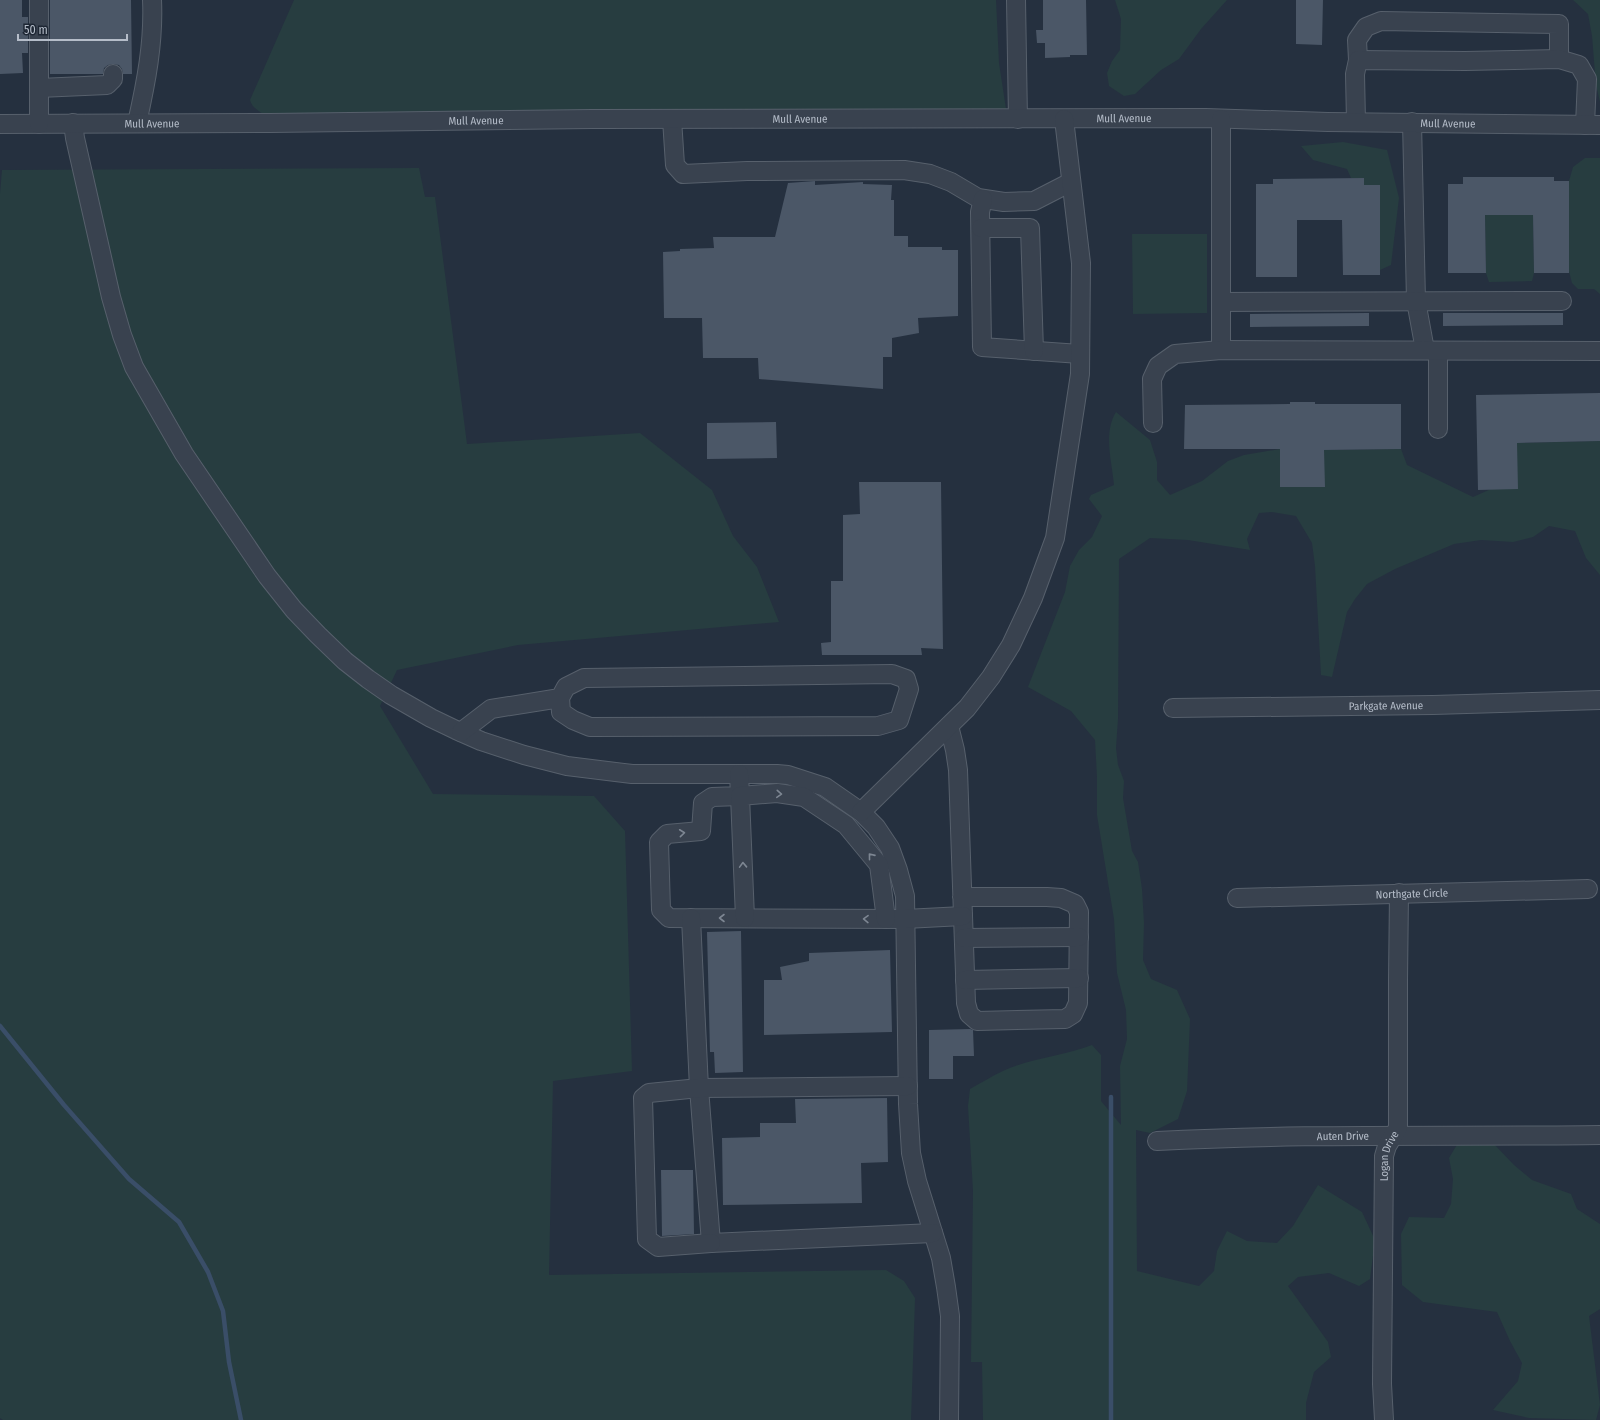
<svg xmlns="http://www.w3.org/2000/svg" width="1600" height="1420" font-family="'Fira Sans Condensed',sans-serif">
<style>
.green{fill:#273d40}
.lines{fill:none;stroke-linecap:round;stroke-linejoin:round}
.stream{stroke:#3a4e68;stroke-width:4.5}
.building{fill:#4b5767}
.minor-casing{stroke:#57606c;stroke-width:20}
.minor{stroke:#39424f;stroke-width:18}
.oneway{stroke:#7d8692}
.labels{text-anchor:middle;stroke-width:4;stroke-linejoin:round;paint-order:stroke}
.street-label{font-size:11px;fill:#b5bdc9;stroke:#1e2734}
</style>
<rect width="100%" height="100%" fill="#25303f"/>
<path class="green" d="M294,0h702l3,63 7,46 -8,1 -735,4c-6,-4 -11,-7 -13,-14z
M1115,0h112l-26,29 -22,30 -18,11 -26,24 -11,2 -15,-10 -2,-13 5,-12 8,-11 1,-31z
M1573,0h27v102l-4,-17 -4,-49 -4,-22z
M1343,142l44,8 12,48 -8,67 -11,5v-85h-16v-7h-13l-4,-9 -34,-9 -12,-14z
M1585,158h15v136l-6,-5h-16l-6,-6 -3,-12v-90l4,-14z
M419,168l6,29h10l32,247 173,-11 72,57 21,46 24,31 22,55 -261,23 -121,25 -17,36 53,88 161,2 31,35 7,240 -79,10 -4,194 337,-5 18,11 11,17 -4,122h-908l-3,-2v-1224l2,-24z
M1485,215h48l1,58 -2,8 -43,1 -3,-9z
M1132,234h75v79l-74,1z
M1116,412l34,28 7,22v18l13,15 32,-14 26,-20 16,-6 36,-6v38h44v-37l77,-1 6,16 66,32 18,-8 26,-46 83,-2v134l-14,-17 -11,-27 -26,-5 -16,11 -20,5 -32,-2 -27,4 -59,25 -28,15 -12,15 -8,13 -15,65 -11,-2 -6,-109 -3,-23 -16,-27 -24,-4 -13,1 -12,26 3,11 -62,-10 -38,-2 -31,21 -1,160 -2,29 2,17 6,16 -1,17 9,53 6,11 4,27 2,34 -1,37 8,19 26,11 13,29 -3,72 -9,28 -28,14 -14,-3 1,141 62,15 15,-15 3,-20 10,-20 20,10 30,2 16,-17 25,-41 44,27 13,28 -5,39 -11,7 -30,-13 -31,4 -10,9 40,56 3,15 -17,15 -8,31v17h-323l-1,-58h-11l2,-171 -5,-85 2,-17c11,-6 22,-13 33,-18 28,-13 60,-15 89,-26l9,10v46l20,24 -1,-59 7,-27 -1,-29 -9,-37 -3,-54 -17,-104v-38l-2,-37 -24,-29 -43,-24 37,-95 5,-26 9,-16 13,-13 10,-21 -13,-17 2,-4 23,-10c-2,-23 -11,-52 2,-73z
M1491,1141l23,24 18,15 39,14 6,15 23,15v85l-11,7 11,89 -4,15 -67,-2 -36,-8 25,-29 4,-18 -12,-22 -13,-29 -74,-10 -21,-17 -1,-51 8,-17 35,1 7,-14 2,-25 -4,-21 9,-15z"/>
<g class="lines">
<path class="stream" d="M0,1026l64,79 65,74 50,43 29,50 15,39 6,51 12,58
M1111,1097v323"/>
</g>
<path class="building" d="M0,0h22v17h6v36h-6l1,20 -23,1z
M50,0h81l1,74h-9l-1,-5 -3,-4 -6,-1 -5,1 -4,3 -1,6h-53z
M1043,0h43l1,55h-17v2l-25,1v-15h-8l-1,-13h7z
M1296,0h27l-1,45 -26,-1z
M1463,177h91v4h15v92h-35l-1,-58h-48l1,58h-38v-89h15z
M1364,178v7h16v90h-37l-1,-55h-45v57h-41v-93h17v-5z
M815,181v4l48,-3v2l29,1 -1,15h3v36h14v11h34v3h16v66l-40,2 1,15 -27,5v19h-9v32l-124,-10 -1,-21h-55l-1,-40h-38l-1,-66 17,-1v-2l34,-1 -1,-11h62l13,-54z
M1369,313v13l-119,1v-13z
M1443,313h120v12l-120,1z
M1600,393v48l-83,2 1,46 -40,1 -2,-95z
M1290,402h25v2h86v45l-77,1 1,37h-45v-38h-96l1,-44 105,-1z
M776,422l1,36 -70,1v-36z
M859,482h82l2,167 -22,-1 1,7h-100l-1,-12 10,-1v-61h12v-66l17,-1z
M741,931l2,141 -28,1 -1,-21h-4l-3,-120z
M890,950l2,82 -128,3v-55h18l-2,-13 29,-6v-8z
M970,1029l3,1 1,26h-21v23h-24v-49z
M887,1098l1,64 -27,1 1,40 -139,2 -1,-67 38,-1v-14h36l-1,-24z
M661,1170h32l1,64 -32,2z"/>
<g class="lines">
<defs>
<g id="minor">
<path d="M1016,0l2,119"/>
<path d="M1358,60l-1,-20 9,-13 15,-6 178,3v35"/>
<path d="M39,88l68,-3 6,-6v-5"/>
<path d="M672,119l3,46 8,9 64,-3 157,-1 26,4 21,8 27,16 26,4 30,-1 37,-19"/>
<path d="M1356,122l-1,-48 3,-14 107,1 94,-2 20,6 8,14 -2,46"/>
<path d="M1412,122l4,179 9,49"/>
<path d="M73,123l2,15 36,159 11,38 12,32 50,87 83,122 27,34 24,25 27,26 23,18 23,16 40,23 25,12 25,11 43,14 43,11 65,8h145l11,1 37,12 36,25 15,15 14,21 8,22 7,26 3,208 3,49 6,28 24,77 5,29 4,29 -1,104"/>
<path d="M137,123c9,-40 17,-81 15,-123"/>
<path id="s1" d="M0,124l270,-1 322,-4 614,-1 122,4 272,3"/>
<path d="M39,124v-124"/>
<path d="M983,199l-3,13 2,135 98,7"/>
<path d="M981,228h49l4,123"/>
<path d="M1221,302l341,-1"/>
<path d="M1221,350v-231"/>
<path d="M1438,351v78"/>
<path d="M1153,423l-1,-44 6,-13 17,-12 46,-4 379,1"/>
<path id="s2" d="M1173,708l260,-3 167,-5"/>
<path d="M949,726l6,24 3,20 8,233 3,11 8,7 88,-2 8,-5 5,-11 1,-91 -4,-8 -14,-6 -14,-1h-85"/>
<path d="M461,732l30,-23 69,-11 6,-11 18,-9 308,-4 14,5 3,10 -10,31 -21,6 -288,1 -17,-7 -12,-8 -1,-14"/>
<path d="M739,774l1,22 -28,1 -9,6 -2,28 -34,3 -8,8 2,68 8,8 236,1 58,-3"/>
<path d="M861,812l106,-104 24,-31 20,-32 22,-47 22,-60 25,-164 1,-111 -17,-144"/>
<path id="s3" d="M1237,898l351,-9"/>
<path d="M691,918l8,170 12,155 222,-10"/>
<path d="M745,918l-5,-122 37,-3 27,4 42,28 33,40 7,54"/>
<path d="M964,938l115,-1"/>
<path d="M965,980l114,-2"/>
<path id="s4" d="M1157,1141c147,-8 295,-4 443,-6"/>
<path d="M711,1243l-53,4 -11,-8 -4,-141 6,-5 50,-5 209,-2"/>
<path id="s5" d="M1384,1420l-2,-36 2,-228 3,-10 11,-18v-148l1,-87"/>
</g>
</defs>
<use href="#minor" class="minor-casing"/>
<use href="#minor" class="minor"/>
</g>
<defs><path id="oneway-chevron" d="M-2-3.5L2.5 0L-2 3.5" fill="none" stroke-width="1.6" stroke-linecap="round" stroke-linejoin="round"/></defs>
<g class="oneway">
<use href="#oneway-chevron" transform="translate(779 794) rotate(4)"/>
<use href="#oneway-chevron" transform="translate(682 833) rotate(-6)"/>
<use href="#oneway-chevron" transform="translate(871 856) rotate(-129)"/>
<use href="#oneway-chevron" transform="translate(743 865) rotate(-92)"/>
<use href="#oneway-chevron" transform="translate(722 918) rotate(180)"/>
<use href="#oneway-chevron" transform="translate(866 919) rotate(-179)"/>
</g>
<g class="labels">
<g class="street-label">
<text dy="4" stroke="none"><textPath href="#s1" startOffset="800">Mull Avenue</textPath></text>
<text dy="4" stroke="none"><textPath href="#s1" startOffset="1124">Mull Avenue</textPath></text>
<text dy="4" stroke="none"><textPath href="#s1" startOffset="476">Mull Avenue</textPath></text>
<text dy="4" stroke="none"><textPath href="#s1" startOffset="152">Mull Avenue</textPath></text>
<text dy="4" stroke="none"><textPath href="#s1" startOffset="1448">Mull Avenue</textPath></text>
<text dy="4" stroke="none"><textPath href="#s2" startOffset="213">Parkgate Avenue</textPath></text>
<text dy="4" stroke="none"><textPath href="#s3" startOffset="175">Northgate Circle</textPath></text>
<text dy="4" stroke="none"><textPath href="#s4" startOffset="186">Auten Drive</textPath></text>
<text dy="4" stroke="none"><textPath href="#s5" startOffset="265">Logan Drive</textPath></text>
</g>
</g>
<path d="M18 34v6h109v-6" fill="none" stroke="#b5bdc9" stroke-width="2"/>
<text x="24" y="34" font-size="12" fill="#b5bdc9" stroke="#1e2734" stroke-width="3" paint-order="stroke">50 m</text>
</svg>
